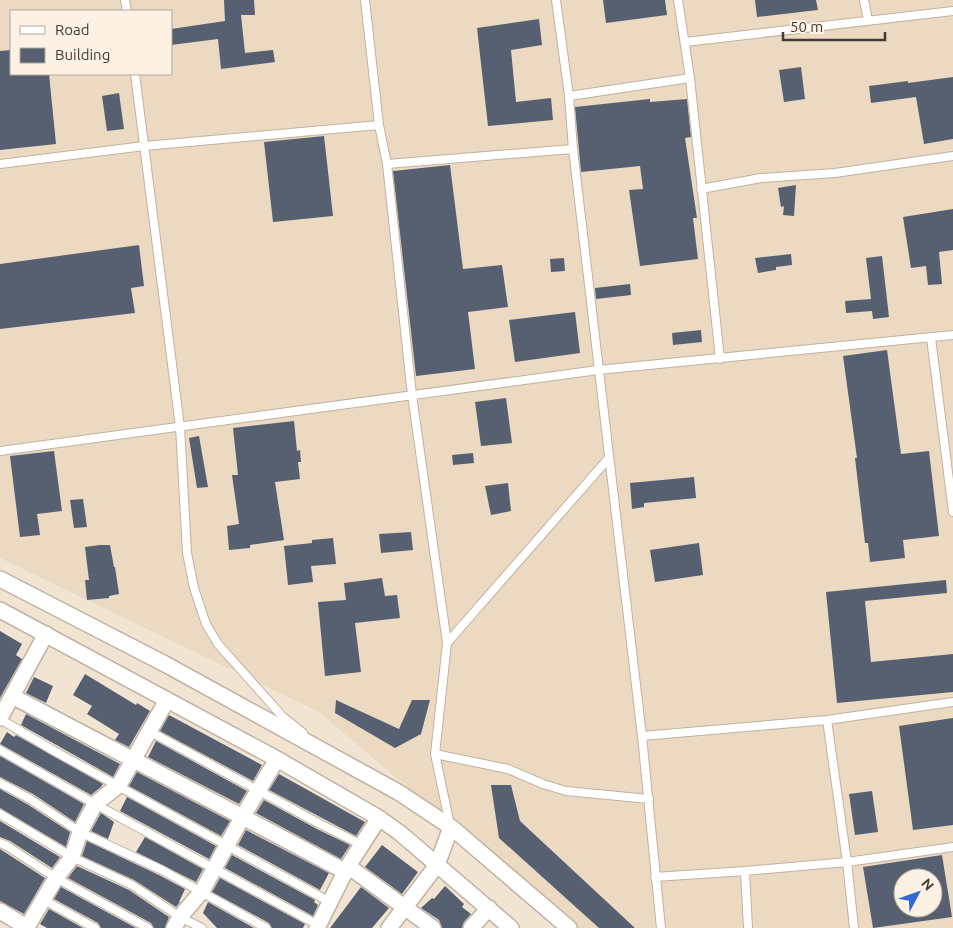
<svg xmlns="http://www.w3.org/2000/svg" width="953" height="928" font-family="Ubuntu,sans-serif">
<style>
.built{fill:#ecd9c1;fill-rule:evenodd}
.building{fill:#576071;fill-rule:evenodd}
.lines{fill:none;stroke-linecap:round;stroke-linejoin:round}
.service-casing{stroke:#c0b2a0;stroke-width:10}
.minor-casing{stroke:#c0b2a0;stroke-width:18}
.service{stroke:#fff;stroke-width:8}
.minor{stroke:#fff;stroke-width:15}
</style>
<rect width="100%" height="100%" fill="#f2e4d2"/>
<path class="built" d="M0,0h953v928h-380l-254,-216 -319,-154zM11,11h160v63h-160zM903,878h30v30h-30z"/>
<path class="building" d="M224,0h30l1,15h-14l4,38 28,-3 2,12 -54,7 -3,-30 -47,6v-16l54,-8z
M603,0h62l2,15 -61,8z
M755,0h61l2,10 -61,7z
M539,19l3,26 -31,5 5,52 35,-4 2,22 -65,6 -11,-98z
M11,50v24h38l7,70 -56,6v-99z
M801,67l4,32 -21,3 -5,-32z
M953,77v62l-29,5 -8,-47 -45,6 -2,-17 39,-5v2z
M119,93l5,36 -17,2 -5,-35z
M650,99v3l37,-3 4,38 -6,1 12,80h-4l5,41 -58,7 -11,-76 14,-1 -3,-23 -59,6 -6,-65z
M324,136l9,80 -60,6 -9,-80z
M450,165l13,104 39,-4 6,42 -40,5 7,57 -59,7 -23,-205z
M796,185l-2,31 -11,-1 1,-9 -3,1 -3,-19z
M953,209v41l-14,2 3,32 -14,1 -2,-19 -15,2 -8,-51z
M139,245l5,41 -13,2 4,25 -135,16v-65z
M791,254l1,11 -16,2v3l-18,3 -3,-15z
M882,256l7,61 -16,2 -1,-8 -26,2 -1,-12 26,-2 -5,-41z
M564,258l1,13 -14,1 -1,-13z
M630,284l1,11 -35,4 -1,-11z
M575,312l5,41 -65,9 -6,-42z
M701,330l1,12 -29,3 -1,-12z
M887,350l14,104 28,-3 10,85 -36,4 2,18 -35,4 -2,-19h-3l-10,-85h2l-14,-102z
M506,398l6,45 -31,3 -6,-44z
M294,421l3,30 3,-1 1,12h-3l2,17 -25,3 9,58 -34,5v3l-21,2 -2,-24 12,-2 -7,-49h6l-5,-47z
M199,436l9,51 -11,1 -8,-50z
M54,451l8,60 -25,3 3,21 -20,2 -10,-81z
M473,453l1,10 -21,2 -1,-10z
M694,477l2,21 -52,5v4l-12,2 -2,-26z
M508,483l3,28 -20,4 -6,-29z
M83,499l4,28 -13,1 -4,-28z
M411,532l2,18 -32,3 -2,-19z
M333,538l3,26 -25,2 2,16 -25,3 -4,-39 28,-3v-3z
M699,543l4,32 -48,7 -5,-32z
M100,545h10l4,22h1l4,27 -10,2v2l-22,2 -2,-20h4l-4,-33z
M382,578l3,18 12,-1 3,23 -45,5 6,49 -36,4 -7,-74 28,-2 -2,-17z
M946,580l1,13 -82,8 6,61 82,-8v38l-116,11 -11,-111z
M0,631l22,13 -6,11 6,4 -22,39z
M85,674l51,31 1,-2 13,8 -21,36 -14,-7 4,-6 -32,-20 5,-8 -19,-11z
M34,677l19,9 -7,17 -20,-10z
M336,700l63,29 13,-29h18l-9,34 -26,14 -60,-35z
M26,714l94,50 -7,13 -92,-52z
M169,715l93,50 -9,16 -93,-50z
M953,718v107l-40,5 -14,-104z
M7,732l7,5 2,-2 87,49 -2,3 -10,8 -91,-51z
M156,741l91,50 -8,13 -91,-47z
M0,756l84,48 -9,18 -42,-28 -33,-17z
M137,772l93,49 -9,15 -92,-50z
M279,774l86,48 -9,14 -87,-46z
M491,785h20l9,36 115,107h-36l-100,-90z
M0,789l27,15 43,28 -4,15 -66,-39z
M872,791l6,41 -23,3 -6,-41z
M127,797l89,49 -7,13 -89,-48z
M264,800l53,29 33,16 -9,14 -85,-46z
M101,813l13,9 -6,17 -17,-8z
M0,821l60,36 -8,11 -42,-27 -10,-4z
M246,830l83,43 -9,17 -82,-45z
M145,837l58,32 -7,13 -60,-30z
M87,841l72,34 26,14 -6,13h1l-4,5 -42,-27 -52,-24z
M382,845l36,27 -16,22 -37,-27z
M0,849l45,29 -21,36 -24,-13z
M232,855l83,45 -1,2 4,3 -5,11 -88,-48z
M942,855l10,62 -79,11 -10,-61zM903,878h30v30h-30z
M77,866l52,24 40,27 -4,11h-11l-3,-5 -83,-45z
M220,878l85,46 -2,4h-31l-3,-5 -57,-31z
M445,886l19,18 -2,3 9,7 -7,8 -2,6h-20l-3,-8 -18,-12 11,-10 2,1z
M61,887l75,41h-35l-3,-5 -44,-24z
M361,887l28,21 -17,20h-42z
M208,902l46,26h-37l-14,-15z
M49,909l34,19h-36l-7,-4z"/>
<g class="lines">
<defs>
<path id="service" d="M125,0l2,11
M365,0l14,125 8,39 25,231 35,248 -12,111 15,71
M556,0l13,96 4,53 69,587 19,192
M678,0l12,78 30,281
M864,0l4,20
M685,42l268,-31
M135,74l45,353 7,126 7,35 12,36 12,20 64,72 21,17
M569,96l121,-18
M0,164l144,-18 235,-21
M387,164l186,-15
M701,189l60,-11 74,-5 118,-17
M931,338l22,174
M0,451l598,-81 355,-35
M447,643l161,-184
M0,719l54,32 276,151
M827,720l20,142 7,66
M149,731l171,93 42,21
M642,736l185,-16 126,-18
M0,750l95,54 223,121
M435,754l73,15 35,15 23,7 83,8
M0,783l30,16 50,33 82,38 104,58
M0,814l72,43 60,28 48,32 22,11
M0,843l7,3 49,32 92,50
M745,871l3,57
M655,877l90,-6 102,-9 106,-15
M44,900l51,28"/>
<path id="minor" d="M0,579l165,85 233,128 53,35 118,101
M0,610l277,149 102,59 21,15 111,95
M12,696c111,59 223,116 334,176
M0,718l46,-84
M348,866l85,62
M0,911l28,17
M27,927l29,-49 16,-21 8,-25 15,-28 24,-19 48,-85
M174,928l6,-11 22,-26 41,-75 34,-57
M317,928l31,-62 31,-48
M389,928l48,-63 14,-38
M471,928l18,-20"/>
</defs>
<use href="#service" class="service-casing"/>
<use href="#minor" class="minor-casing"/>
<use href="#service" class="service"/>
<use href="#minor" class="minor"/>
</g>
<rect x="10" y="10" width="162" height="65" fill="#fdf1e3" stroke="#b2a89d"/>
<rect x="20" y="26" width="25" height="8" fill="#ffffff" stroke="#b2a89d"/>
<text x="55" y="35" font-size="15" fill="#413b34">Road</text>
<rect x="20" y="48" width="25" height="15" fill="#576071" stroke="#b2a89d"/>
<text x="55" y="60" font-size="15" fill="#413b34">Building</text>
<g transform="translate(918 893) rotate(49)"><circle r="24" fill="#fdf1e3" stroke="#b2a89d"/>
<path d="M0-4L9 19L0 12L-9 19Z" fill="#3267d6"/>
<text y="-8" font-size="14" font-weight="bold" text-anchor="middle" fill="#413b34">N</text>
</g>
<path d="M783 32v8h102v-8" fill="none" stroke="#413b34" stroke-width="2.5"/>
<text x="790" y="32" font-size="15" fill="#413b34" stroke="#fdf1e3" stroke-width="4" paint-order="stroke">50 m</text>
</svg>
